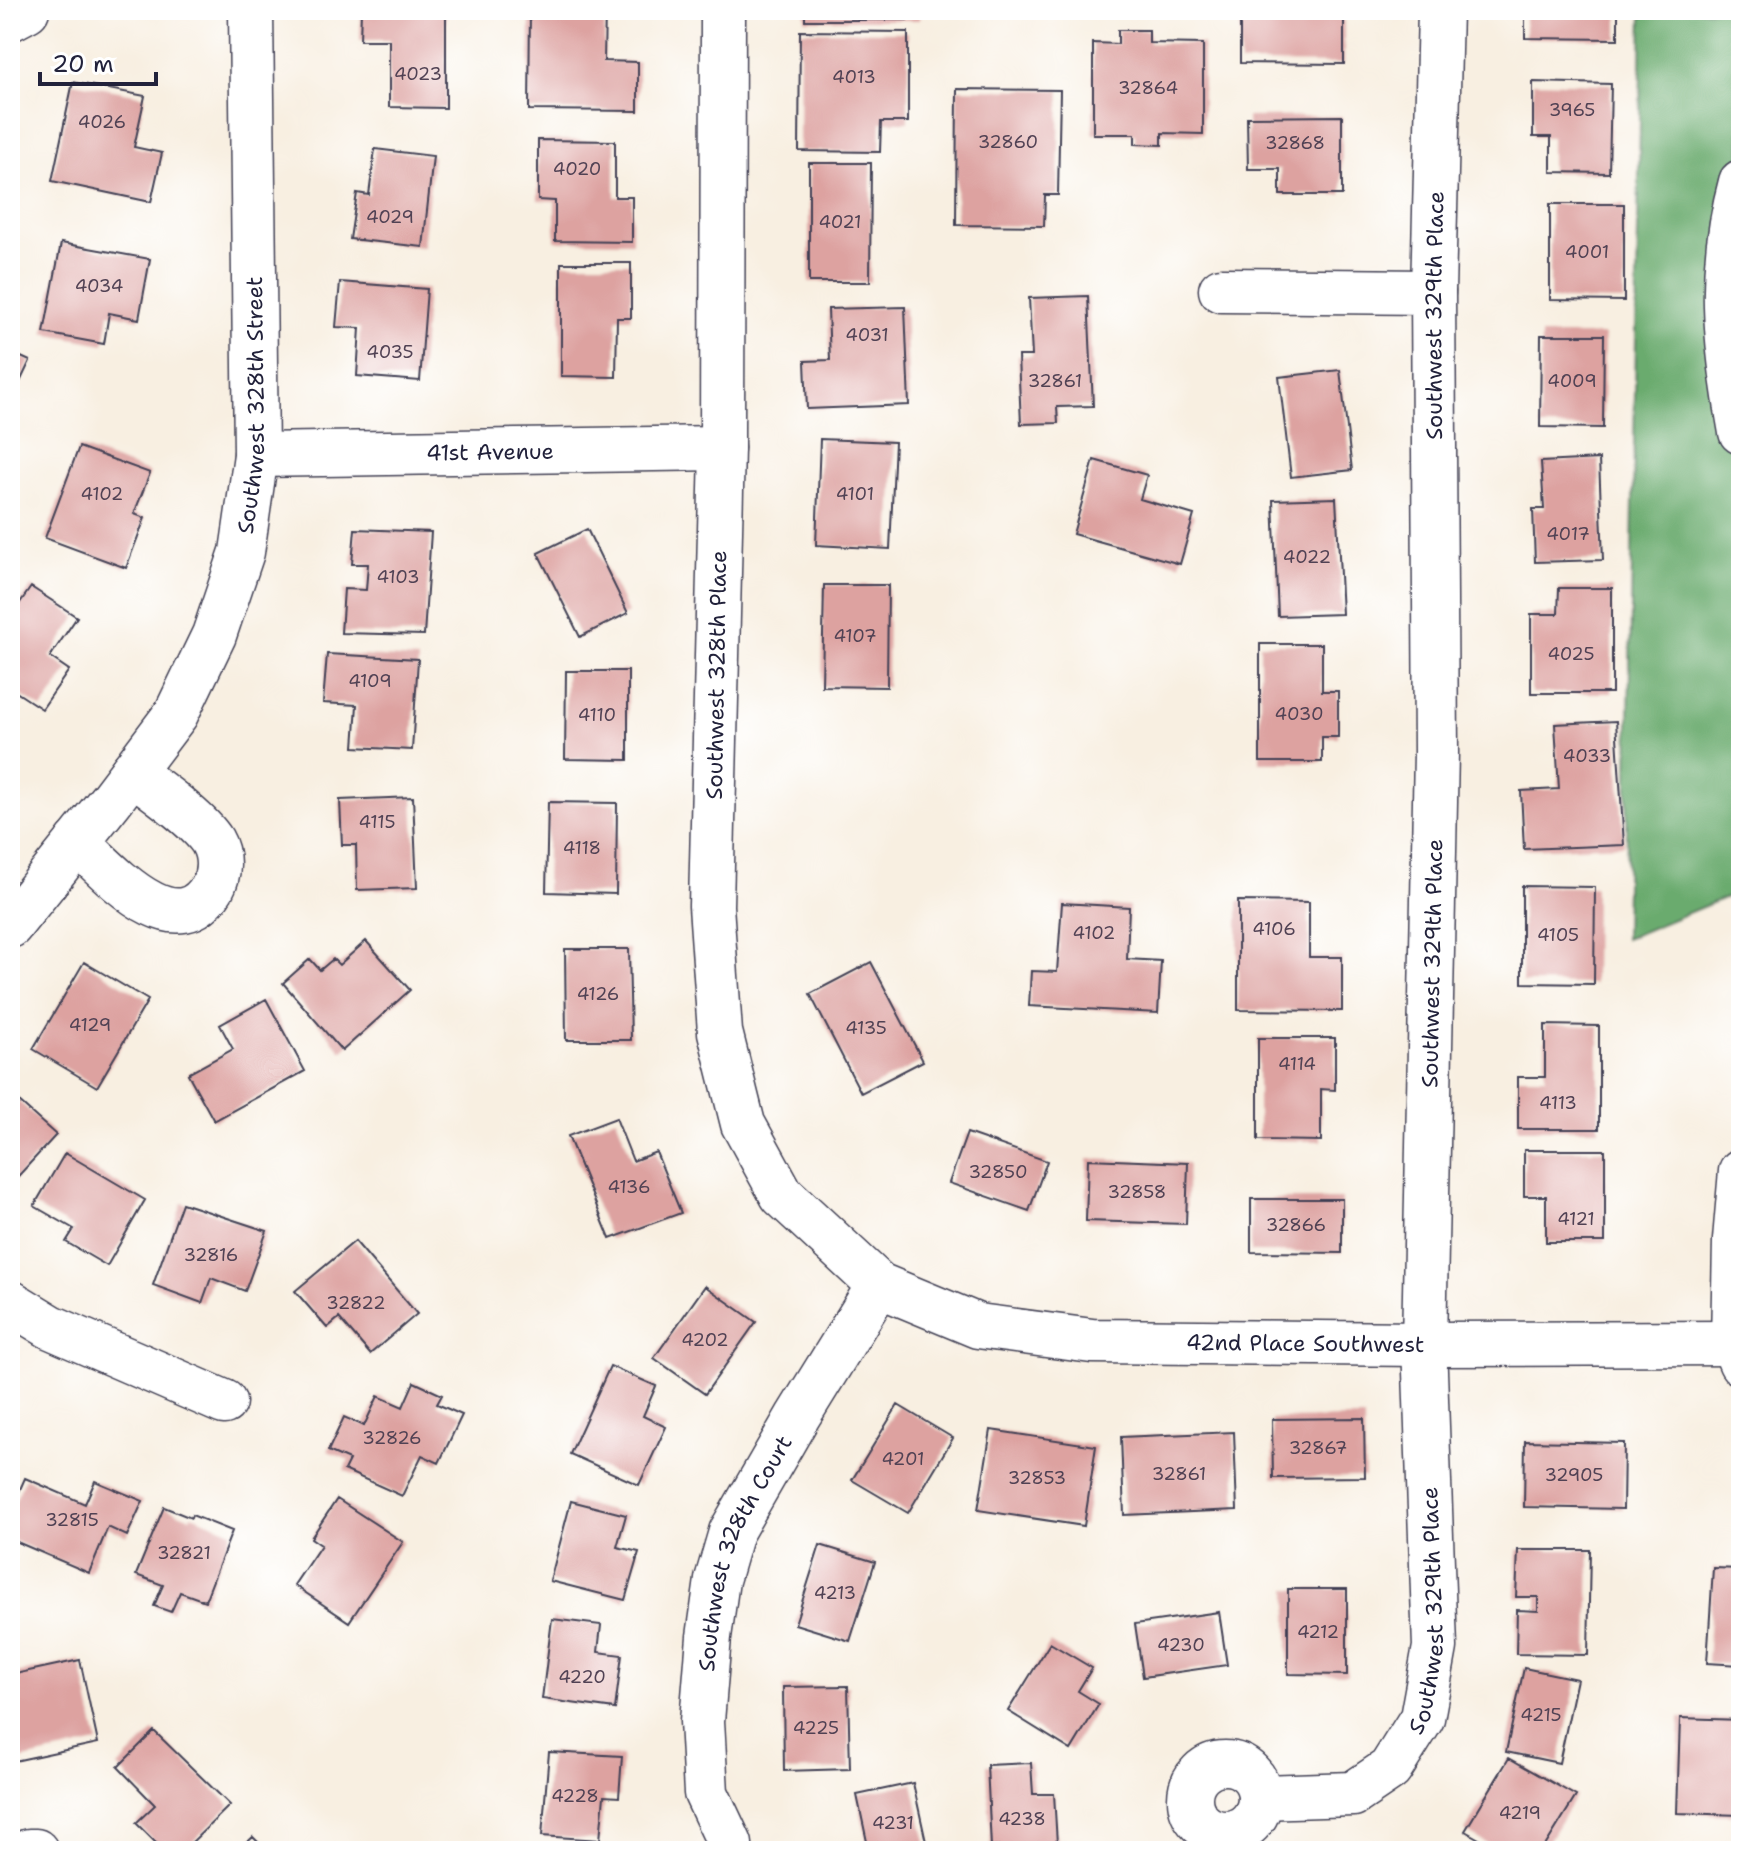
<svg xmlns="http://www.w3.org/2000/svg" width="1751" height="1861" font-family="'Shantell Sans',sans-serif">
<style>
.forest{fill:#6aab6e;stroke:#466654;stroke-width:2}
.building{fill:#dda2a0}
.lines{fill:none;stroke-linecap:round;stroke-linejoin:round}
.minor-casing{stroke:#424154;stroke-width:47}
.minor{stroke:#fff;stroke-width:44}
.labels{text-anchor:middle;stroke-width:8;stroke-linejoin:round;paint-order:stroke}
.number-label{font-size:18px;fill:#514254}
.street-label{font-size:22px;fill:#22223b;stroke:#fff}
</style>
<rect width="100%" height="100%" fill="#fff"/>
<filter id="ink" filterUnits="userSpaceOnUse"><feTurbulence type="fractalNoise" baseFrequency=".0125" numOctaves="2"/><feDisplacementMap in="SourceGraphic" scale="16" xChannelSelector="R" yChannelSelector="G"/><feConvolveMatrix kernelMatrix="1 2 1 2 8 2 1 2 1" color-interpolation-filters="sRGB"/></filter>
<filter id="wash" filterUnits="userSpaceOnUse"><feTurbulence type="fractalNoise" baseFrequency=".006" numOctaves="4" result="noise"/><feDisplacementMap in="SourceGraphic" scale="32" xChannelSelector="R" yChannelSelector="G"/><feGaussianBlur stdDeviation="1.8" result="paint"/><feColorMatrix in="noise" values="0 0 0 0 0 0 0 0 0 0 0 0 0 0 0 0 0 1.4 0 .05"/><feComposite in="paint" operator="in"/></filter>
<g filter="url(#wash)">
<rect width="100%" height="100%" fill="#f8efe1"/>
<path class="forest" d="M1642,10h99v881l-116,48z"/>
<g id="blocks">
<path class="building" d="M361,10h85v98l-57,-1v-67h-29z
M530,10h75l-1,51 34,1v49l-109,-1z
M805,10h115v10h-115z
M1240,10h104v54l-104,-1z
M1525,10h93v29l-93,-1z
M1118,30h31v13l54,1v90l-41,-1v12l-27,-1v-10h-42v-91l25,1z
M800,31l108,1v90h-27l-1,30 -81,-1z
M73,82l72,14 -11,51 28,6 -11,49 -99,-21z
M1533,82l78,2 -2,89 -58,-1v-35h-18z
M957,89l103,1 -2,105h-13l-1,31 -88,-1z
M1342,116v79h-62v-26h-32l-1,-52z
M538,140l77,1v56h17v45l-77,-1v-40l-17,-1z
M375,149l58,7 -10,91 -73,-8 7,-46 12,2z
M809,163h62l-1,119h-61z
M1550,204h74v97l-74,-1z
M61,243l89,16 -11,60 -30,-6 -5,31 -60,-11z
M561,263h70v55h-14l-1,59 -55,-1z
M340,282l87,7 -7,92 -63,-5 3,-48 -24,-1z
M1088,296l5,110 -36,1 1,16 -37,1 -3,-68h14l-3,-58z
M905,307l4,98 -102,4 -2,-48 25,-1 -2,-51z
M1541,335h63l-1,93 -63,-1z
M10,352l20,9 -20,42z
M1340,370l12,100 -61,7 -12,-100z
M820,439l75,3 -5,107 -74,-4z
M79,447l71,26 -16,41 11,4 -19,50 -81,-30z
M1599,459l4,101 -68,2 -2,-53h11l-3,-47z
M1094,460l53,15 -7,24 54,16 -14,49 -107,-30z
M1336,498l6,116 -64,2 -5,-116z
M355,529l76,3 -7,103 -83,-2 3,-44 22,1 2,-26h-16z
M587,529l41,84 -48,24 -42,-84z
M824,585h64l-1,102 -65,-1z
M31,587l46,30 -27,40 19,13 -27,39 -32,-21v-71z
M1559,588h53v105h-81v-79h27z
M1260,644h62v47h16v46h-16v25h-62z
M327,654l91,5 -6,91 -58,-3 3,-42 -34,-2z
M566,671h62v89l-63,-1z
M1616,721l8,124 -100,4 -3,-58 38,-2 -4,-65z
M413,797l4,91 -60,2 -1,-45h-14l-2,-45z
M548,802l69,1 -1,91 -70,-2z
M1522,886l73,1 -1,97 -72,-1z
M1238,901l71,1v55h33v54l-104,-1z
M1062,903l67,4 -2,52 34,2 -3,52 -129,-7 2,-35 26,1z
M366,941l44,49 -68,61 -59,-68 27,-24 10,11 13,-11 6,6z
M565,949h64l2,91h-65z
M84,962l64,38 -51,87 -64,-38z
M871,962l52,99 -62,32 -51,-99z
M266,999l39,72 -91,50 -26,-47 45,-25 -13,-24z
M1545,1025l54,1v103h-81v-52h27z
M1258,1038h77v52l-14,-1v52l-63,-1z
M17,1100l39,35 -46,50v-77z
M616,1118l17,43 23,-9 25,61 -71,26 -42,-103z
M967,1133l80,28 -18,50 -80,-28z
M1524,1150h81v92h-59v-46h-22z
M65,1153l80,47 -38,66 -41,-24 8,-13 -40,-23z
M1088,1159l100,4 -2,61 -100,-3z
M1251,1199h91v54l-91,-1z
M182,1203l85,28 -22,60 -34,-13 -9,25 -49,-18z
M355,1241l62,73 -47,40 -31,-36 -12,10 -32,-37z
M705,1286l51,36 -51,72 -51,-36z
M610,1366l46,20 -13,30 23,11 -27,58 -69,-31z
M414,1382l28,13 -5,9 25,11 -23,48 -17,-8 -20,41 -58,-26 5,-10 -21,-9 16,-34 20,9 14,-30 25,11z
M898,1405l55,33 -45,75 -56,-33z
M1364,1418l1,59 -92,1 -1,-59z
M991,1430l105,16 -12,80 -106,-16z
M1234,1432l3,78 -113,5 -3,-78z
M1525,1441l99,2 -1,66 -99,-2z
M25,1478l60,26 10,-23 48,20 -16,35 -19,-9 -19,46 -79,-34v-27z
M337,1499l66,43 -54,80 -55,-37 27,-40 -10,-7z
M571,1501l55,14 -9,32 22,5 -14,48 -75,-19z
M164,1507l27,11 1,-3 40,16 -27,70 -25,-9 -9,20 -17,-6 9,-21 -27,-10z
M820,1545l55,17 -25,79 -55,-17z
M1518,1550h72l-2,105 -72,-1 1,-44 21,1v-14h-22z
M1713,1568l28,1v96l-34,-2z
M1288,1589h59v86l-59,-1z
M1219,1612l8,53 -84,12 -8,-53z
M552,1619l49,6 -3,27 24,3 -7,54 -73,-10z
M1050,1643l42,25 -14,23 21,13 -28,46 -63,-39z
M80,1660l18,83 -88,19v-87z
M1524,1668l53,11 -18,84 -53,-11z
M848,1686l2,83 -66,2 -1,-84z
M1680,1718l61,2v95l-64,-2z
M154,1731l76,74 -47,46h-19l-28,-28 19,-18 -37,-38z
M549,1752l73,4 -3,41 -15,-1 -4,44 -58,-4z
M1509,1758l67,38 -34,55h-42l-35,-20z
M1031,1763l2,31h21l3,50 -66,3 -4,-82z
M913,1783l15,68h-59l-12,-56z
M253,1837l14,14h-29z"/>
</g>
</g>
<g filter="url(#ink)">
<use href="#blocks" fill-opacity="0" stroke="#424154" stroke-width="2"/>
<g class="lines">
<defs>
<g id="minor">
<path id="s1" d="M723,10l-1,438 -11,458 9,126 23,92 39,71 97,90 99,41 114,15 332,3 317,-1"/>
<path d="M10,19l17,-9"/>
<path d="M1741,182c-24,88 -16,161 0,250"/>
<path d="M1221,290l212,2"/>
<path id="s2" d="M256,455l466,-7"/>
<path d="M77,842c31,28 98,107 135,46 8,-14 8,-33 0,-47 -14,-22 -58,-52 -80,-69"/>
<path id="s3" d="M10,926l101,-126 65,-86 38,-79 28,-83 14,-97 -5,-445"/>
<path d="M1741,1171l-6,69 -2,104 8,19"/>
<path d="M10,1302l41,25 173,75"/>
<circle cx="1225" cy="1798" r="35"/>
<path id="s4" d="M1260,1797l93,-3 37,-25 32,-51 13,-71 -11,-303 12,-592 -3,-460 7,-282"/>
<path id="s5" d="M730,1844l-24,-51 -4,-72 7,-84 8,-57 14,-48 67,-116 81,-131"/>
<path d="M29,1851h7"/>
</g>
</defs>
<use href="#minor" class="minor-casing"/>
<use href="#minor" class="minor"/>
</g>
</g>
<g class="labels">
<g class="number-label">
<text x="418" y="80">4023</text>
<text x="854" y="83">4013</text>
<text x="1148" y="94">32864</text>
<text x="1572" y="116">3965</text>
<text x="102" y="128">4026</text>
<text x="1008" y="148">32860</text>
<text x="1295" y="149">32868</text>
<text x="577" y="175">4020</text>
<text x="390" y="223">4029</text>
<text x="840" y="228">4021</text>
<text x="1587" y="258">4001</text>
<text x="99" y="292">4034</text>
<text x="867" y="341">4031</text>
<text x="390" y="358">4035</text>
<text x="1055" y="387">32861</text>
<text x="1572" y="387">4009</text>
<text x="102" y="500">4102</text>
<text x="855" y="500">4101</text>
<text x="1568" y="540">4017</text>
<text x="1307" y="563">4022</text>
<text x="398" y="583">4103</text>
<text x="855" y="642">4107</text>
<text x="1571" y="660">4025</text>
<text x="370" y="687">4109</text>
<text x="1299" y="720">4030</text>
<text x="597" y="721">4110</text>
<text x="1587" y="762">4033</text>
<text x="377" y="828">4115</text>
<text x="582" y="854">4118</text>
<text x="1274" y="935">4106</text>
<text x="1094" y="939">4102</text>
<text x="1558" y="941">4105</text>
<text x="598" y="1000">4126</text>
<text x="90" y="1031">4129</text>
<text x="866" y="1034">4135</text>
<text x="1297" y="1070">4114</text>
<text x="1558" y="1109">4113</text>
<text x="998" y="1178">32850</text>
<text x="629" y="1193">4136</text>
<text x="1137" y="1198">32858</text>
<text x="1576" y="1225">4121</text>
<text x="1296" y="1231">32866</text>
<text x="211" y="1261">32816</text>
<text x="356" y="1309">32822</text>
<text x="705" y="1346">4202</text>
<text x="392" y="1444">32826</text>
<text x="1318" y="1454">32867</text>
<text x="903" y="1465">4201</text>
<text x="1179" y="1480">32861</text>
<text x="1574" y="1481">32905</text>
<text x="1037" y="1484">32853</text>
<text x="72" y="1526">32815</text>
<text x="184" y="1559">32821</text>
<text x="835" y="1599">4213</text>
<text x="1318" y="1638">4212</text>
<text x="1181" y="1651">4230</text>
<text x="582" y="1683">4220</text>
<text x="1541" y="1721">4215</text>
<text x="816" y="1734">4225</text>
<text x="575" y="1802">4228</text>
<text x="1520" y="1819">4219</text>
<text x="1022" y="1825">4238</text>
<text x="893" y="1829">4231</text>
</g>
<g class="street-label">
<text dy="8" stroke="none"><textPath href="#s4" startOffset="1602">Southwest 329th Place</textPath></text>
<text dy="8" stroke="none"><textPath href="#s3" startOffset="592">Southwest 328th Street</textPath></text>
<text dy="8" stroke="none"><textPath href="#s2" startOffset="234">41st Avenue</textPath></text>
<text transform="translate(716 675) rotate(-89)" y="8">Southwest 328th Place</text>
<text dy="8" stroke="none"><textPath href="#s4" startOffset="954">Southwest 329th Place</textPath></text>
<text dy="8" stroke="none"><textPath href="#s1" startOffset="1766">42nd Place Southwest</textPath></text>
<text dy="8" stroke="none"><textPath href="#s5" startOffset="304">Southwest 328th Court</textPath></text>
<text dy="8" stroke="none"><textPath href="#s4" startOffset="306">Southwest 329th Place</textPath></text>
</g>
</g>
<rect width="1751" height="1861" fill="none" stroke="#fff" stroke-width="40"/>
<path d="M40 72v12h116v-12" fill="none" stroke="#22223b" stroke-width="4"/>
<text x="52" y="72" font-size="24" fill="#22223b" stroke="#ffffff" stroke-width="6" paint-order="stroke">20 m</text>
</svg>
